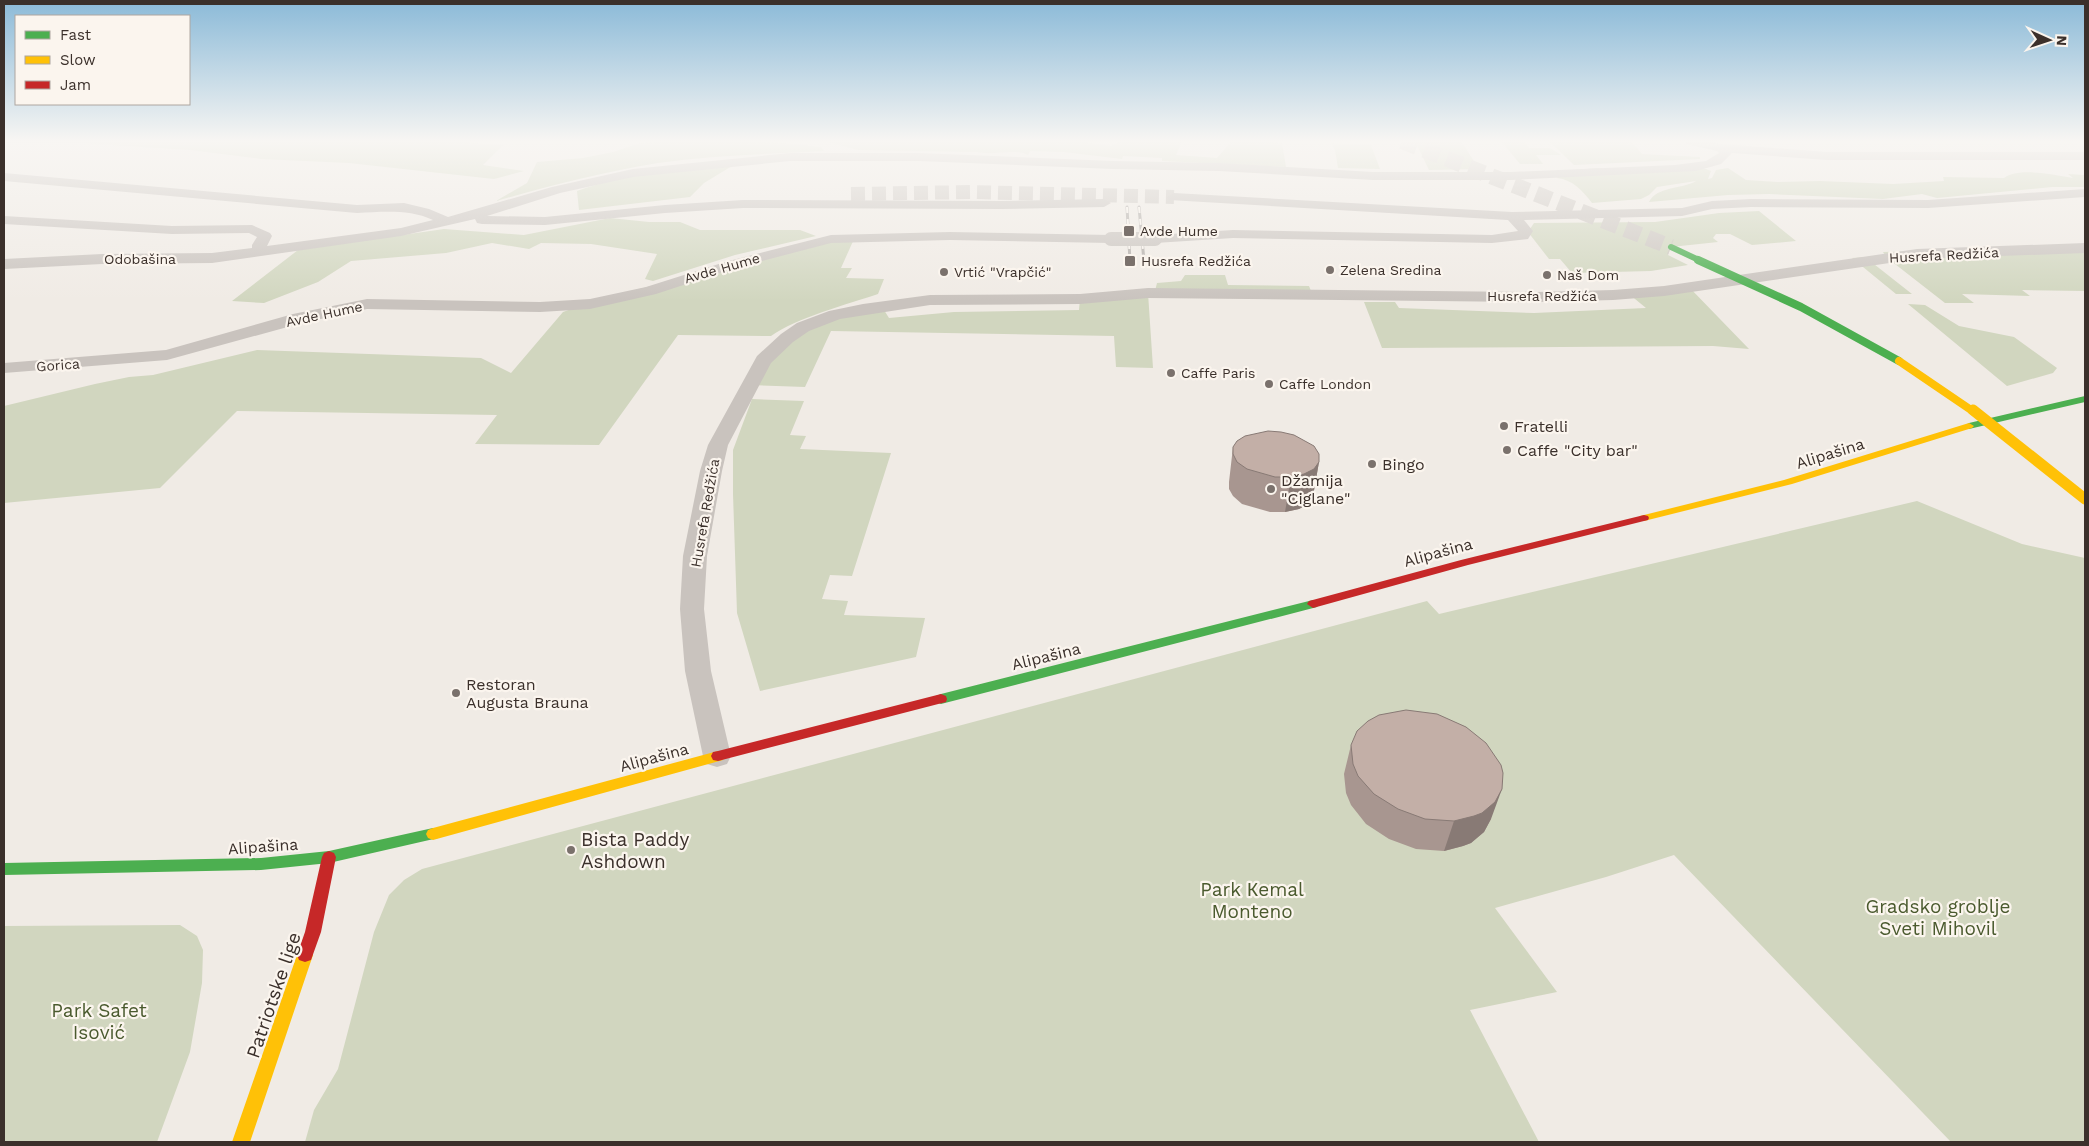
<svg xmlns="http://www.w3.org/2000/svg" width="2089" height="1146" font-family="'Work Sans',sans-serif">
<style>
.green{fill:#d1d6bf}
.lines{fill:none;stroke-linecap:round;stroke-linejoin:round}
.street-tunnel{stroke:#ccc6c0;stroke-width:14;stroke-dasharray:14 7;stroke-linecap:butt}
.secondary-tunnel{stroke:#ccc6c0;stroke-width:16;stroke-dasharray:16 8;stroke-linecap:butt}
.street{fill:#c9c3be;fill-rule:evenodd}
.fast{fill:#4caf50;fill-rule:evenodd}
.slow{fill:#ffc107;fill-rule:evenodd}
.jam{fill:#c62828;fill-rule:evenodd}
.rail-casing{stroke:#b1aca8;stroke-width:3}
.rail{stroke:#fbf5ee;stroke-width:2;stroke-dasharray:6;stroke-linecap:butt}
.street-bridge{stroke:#c9c3be;stroke-width:14}
.fast-bridge-far1{stroke:#4caf50;stroke-width:6}
.fast-bridge{stroke:#4caf50;stroke-width:8}
.slow-bridge-far1{stroke:#ffc107;stroke-width:8}
.slow-bridge{stroke:#ffc107;stroke-width:11}
.wall{fill:#a89690}
.shaded-wall{fill:#887a75}
.building{fill:#c3afa7;stroke:#887a75}
.poi-dot{fill:#7a716c;stroke:#fbf5ee;stroke-width:2}
.labels{text-anchor:middle;stroke-width:4.5;stroke-linejoin:round;paint-order:stroke}
.far-poi-label{font-size:14px;fill:#3b302b;stroke:#fbf5ee;text-anchor:start}
.far-street-label{font-size:14px;fill:#3b302b;stroke:#fbf5ee}
.poi-label{font-size:16px;fill:#3b302b;stroke:#fbf5ee;text-anchor:start}
.street-label{font-size:16px;fill:#3b302b;stroke:#fbf5ee}
.near-poi-label{font-size:19px;fill:#3b302b;stroke:#fbf5ee;text-anchor:start}
.near-park-label{font-size:19px;fill:#4a5a2e;stroke:#fbf5ee}
.near-street-label{font-size:19px;fill:#3b302b;stroke:#fbf5ee}
</style>
<rect width="100%" height="100%" fill="#f0ebe5"/>
<path class="green" d="M4,141l457,1 42,3 -20,20 41,6 -30,8 -145,-16 -88,-4 -71,-9 -111,-7h-75z
M692,141l93,2 36,4 3,4c-55,3 -111,4 -166,12 -55,9 -109,23 -162,38l31,-18 10,-21 46,-4 30,-6 27,-9z
M824,141h253l34,5 10,-5h61l-6,14 41,3 15,-17 50,2 4,24 -124,-6v-3l-39,-2 -1,3 -58,-7 -34,-1 -2,4c-13,-7 -36,1 -51,-3l-119,-2z
M1415,141h46l18,28 -50,1z
M1501,141h23l5,7h21l11,7h-25l7,9h-23z
M1549,141h82l11,13 58,3v2l-126,6z
M1331,143l40,2 9,24 -42,-1 -3,-18z
M732,166l-28,17 -14,14 -111,13 -2,-19c50,-18 102,-21 155,-25z
M1596,168l110,1 5,2 -3,8 4,-1 4,-8 12,-2 18,12 32,2 42,-1 73,3 51,-3 -1,-4 61,1c15,-11 51,-3 69,0l-5,-4 16,1h1v12h-33l-115,11 -15,-4 -39,5 -114,-5 -41,1 -79,7c8,-16 34,-13 47,-21l-39,6 -8,8 -8,4 -49,4c-10,-13 -19,-23 -35,-25l6,-7z
M1759,211l37,30 -44,4 -22,-11h-14l-3,4 5,4 -47,5 -3,8 20,10 -37,6 -79,2 -12,-14h-11l-21,-27 6,-9 121,-1 64,-9z
M610,218l39,4h31l20,8h100l16,6 -81,19 -82,26 -8,-2 12,-25 -66,-10 -50,-1 -12,6 -37,-6 -46,10 -95,8 -33,21 -54,21 -32,-2 66,-51 146,-21 80,6z
M854,239l-13,29h11l-6,10 38,1 -6,15c-30,10 -82,24 -107,42l-93,-1 -79,110 -124,-1 22,-29 -260,-4 -77,77 -156,15v-97l91,-22 34,-7 24,-2 104,-25 224,8 30,15 52,-61 33,-12 222,-56z
M2085,246v45l-63,-1 8,6 -68,-2 12,9h-29l-59,-46 -3,-5z
M1865,257l47,37h-16l-44,-36z
M1185,275h40l3,10 81,1 2,5h-156l2,-8 24,-2z
M1688,286l61,63 -36,-3 -331,2 -18,-46h31l4,6 135,5 112,-5 -17,-14z
M1148,293l5,75 -37,-1 -2,-31 -283,-5 -26,56 -56,-2 14,-25 61,-41 60,-9 5,8 65,-6 125,-2 1,-11z
M1908,304l17,1 34,21 55,11 43,31 -4,5 -46,13z
M752,399l52,2 -14,34 16,1 -6,13 91,4 -39,123 -22,-1 -8,24 26,2 -4,14 81,3 -9,39 -156,34 -23,-78 -4,-119v-44z
M1917,501l105,43 63,14v584h-134l-277,-287 -68,22 -111,31 62,84 -87,18 69,132h-1234l9,-32 24,-41 36,-137 15,-37 15,-15 18,-11 1005,-268 12,13z
M180,925l17,11 6,14 -1,33 -12,69 -33,90h-153v-216z"/>
<g class="lines">
<path class="street-tunnel" d="M851,194l121,-2 202,5"/>
<path class="secondary-tunnel" d="M1402,141l269,106"/>
<path class="street" d="M1684,141h22l15,3 106,8h258v8h-258l-95,-7 -11,11 -25,7 -185,9h-138l-154,-9 -106,-2 -194,-8h-129l-157,16 -73,16 -73,23 58,1 120,-12 78,-5 259,1 102,-2 7,4 -7,4 -102,2 -259,-1 -78,5 -120,12 -63,-1 -5,-1 -2,-4 -74,17 -189,27 -110,1 -98,5v-10l98,-5 110,-1 40,-5v-3l5,-8 -8,-4 -77,1 -168,-10v-8l168,10 80,-1 18,8 2,3 -5,10 134,-18 32,-8c-24,-11 -50,-8 -76,-7l-353,-32v-8l353,32 47,-2 25,6 19,8 104,-30 81,-18 157,-16h129l194,8 106,2 154,9h138l164,-7 31,-4 13,-8 -2,-2 -31,-7z
M2085,189v8l-157,11 -177,-1 -39,2 -30,7 -158,4 9,11 -5,8 -36,4 -259,-5 -78,5 -5,-1 -2,-3 2,-3 5,-1 78,-5 259,5 26,-4 -10,-11 -339,-20 -2,-3 7,-4 338,19 170,-4 30,-7 39,-2 177,1z
M950,232l161,3 5,1 2,3 -2,3 -5,1 -161,-3 -119,3 -96,25 -79,26 -66,15 -50,3 -173,-3 -65,14 -135,37 -163,13v-10l162,-13 127,-36 74,-15 173,3 50,-3 56,-12 79,-25 106,-27z
M2085,243v10l-168,6 -253,37 -51,4 -76,2 -389,-4 -68,6 -150,1 -90,14 -31,12 -16,11 -22,21 -43,82 -6,26 -15,85 -3,53 7,62 20,85 -4,8 -10,3 -10,-3 -4,-8 -18,-85 -5,-62 3,-53 17,-85 8,-26 49,-89 24,-22 16,-11 32,-12 34,-7 67,-9 150,-1 68,-6 389,4 76,-2 51,-4 253,-37z"/>
<path class="fast" d="M2085,396v6l-116,27 -5,-3 5,-3z
M1313,600l6,4 -2,3 -376,97 -5,-2 -1,-3 1,-3 5,-2z
M433,828l5,2 2,4 -2,4 -109,25 -68,7 -257,5v-12l257,-5 68,-7z"/>
<path class="slow" d="M1969,423l5,3 -2,2 -180,56 -148,37 -5,-3 1,-2 144,-36z
M718,751l5,1 2,4 -2,4 -290,80 -5,-2 -2,-4 2,-4 5,-2z
M305,948l6,2 2,5 -63,187h-18l65,-187 2,-5z"/>
<path class="jam" d="M1644,515l4,1 1,2 -1,2 -180,45 -155,43 -6,-4 2,-3 152,-41z
M941,694l5,2 1,3 -1,3 -228,59 -5,-1 -2,-4 2,-4 5,-1z
M329,851l5,2 2,4 -15,75 -10,28 -6,2 -6,-2 -2,-5 8,-23 17,-75 2,-4z"/>
<defs>
<path id="rail" d="M1127,207l3,54
M1139,207l5,54"/>
</defs>
<use href="#rail" class="rail-casing"/>
<use href="#rail" class="rail"/>
<path class="street-bridge" d="M1111,239h44"/>
<path class="fast-bridge-far1" d="M1671,247l30,14"/>
<path class="fast-bridge" d="M1698,260l103,47 98,54"/>
<path class="slow-bridge-far1" d="M1899,361l75,51"/>
<path class="slow-bridge" d="M1973,410l112,89"/>
</g>
<path class="wall" d="M1233,447l86,15 -6,34 -5,8 -9,5 -14,3h-15l-28,-8 -9,-8 -4,-7v-7z
M1351,745l140,74 -7,13 -13,11 -8,3 -19,5 -28,-2 -27,-10 -23,-15 -15,-19 -5,-12 -2,-19z"/>
<path class="shaded-wall" d="M1319,462l-6,34 -5,8 -9,5 -14,3 6,-35z
M1502,789l-11,30 -7,13 -13,11 -8,3 -19,5 10,-30z"/>
<path class="building" d="M1268,431l13,1 13,3 20,11 5,8v8l-5,7 -10,5 -13,3h-16l-28,-8 -10,-7 -4,-8v-7l4,-6 8,-5z
M1406,710l31,4 29,13 20,16 15,22 2,8 -1,16 -7,13 -13,11 -8,3 -20,5 -29,-2 -27,-10 -24,-15 -16,-18 -5,-12 -2,-19 6,-14 11,-10 11,-6z"/>
<linearGradient id="sky" x2="0" y2="1"><stop stop-color="#8bbad8"/><stop offset="0.47" stop-color="#f8f6f3"/><stop offset="1" stop-color="#f8f6f3" stop-opacity="0"/></linearGradient>
<rect width="2089" height="301" fill="url(#sky)"/>
<g class="poi-dot">
<rect x="1123" y="225" width="12" height="12" rx="2.5"/>
<rect x="1124" y="255" width="12" height="12" rx="2.5"/>
<circle cx="1330" cy="270" r="5"/>
<circle cx="944" cy="272" r="5"/>
<circle cx="1547" cy="275" r="5"/>
<circle cx="1171" cy="373" r="5"/>
<circle cx="1269" cy="384" r="5"/>
<circle cx="1504" cy="426" r="5"/>
<circle cx="1507" cy="450" r="5"/>
<circle cx="1372" cy="464" r="5"/>
<circle cx="1271" cy="489" r="5"/>
<circle cx="456" cy="693" r="5"/>
<circle cx="571" cy="850" r="5"/>
</g>
<g class="labels">
<g class="far-poi-label">
<text x="1140" y="236">Avde Hume</text>
<text x="1141" y="266">Husrefa Redžića</text>
<text x="1340" y="275">Zelena Sredina</text>
<text x="954" y="277">Vrtić "Vrapčić"</text>
<text x="1557" y="280">Naš Dom</text>
<text x="1181" y="378">Caffe Paris</text>
<text x="1279" y="389">Caffe London</text>
</g>
<g class="far-street-label">
<text transform="translate(1944 255) rotate(-3)" y="5">Husrefa Redžića</text>
<text x="140" y="264">Odobašina</text>
<text transform="translate(722 268) rotate(-16)" y="5">Avde Hume</text>
<text x="1542" y="301">Husrefa Redžića</text>
<text transform="translate(324 314) rotate(-12)" y="5">Avde Hume</text>
<text transform="translate(58 365) rotate(-4)" y="5">Gorica</text>
<text transform="translate(705 513) rotate(-80)" y="5">Husrefa Redžića</text>
</g>
<g class="poi-label">
<text x="1514" y="432">Fratelli</text>
<text x="1517" y="456">Caffe "City bar"</text>
<text x="1382" y="470">Bingo</text>
<text x="1281" y="486">Džamija<tspan x="1281" dy="18">"Ciglane"</tspan></text>
<text x="466" y="690">Restoran<tspan x="466" dy="18">Augusta Brauna</tspan></text>
</g>
<g class="street-label">
<text transform="translate(1830 453) rotate(-17)" y="6">Alipašina</text>
<text transform="translate(1438 552) rotate(-15)" y="6">Alipašina</text>
<text transform="translate(1046 656) rotate(-14)" y="6">Alipašina</text>
<text transform="translate(654 757) rotate(-15)" y="6">Alipašina</text>
<text transform="translate(263 846) rotate(-4)" y="6">Alipašina</text>
</g>
<g class="near-poi-label">
<text x="581" y="846">Bista Paddy<tspan x="581" dy="22">Ashdown</tspan></text>
</g>
<g class="near-park-label">
<text x="1252" y="896">Park Кemal<tspan x="1252" dy="22">Monteno</tspan></text>
<text x="1938" y="913">Gradsko groblje<tspan x="1938" dy="22">Sveti Mihovil</tspan></text>
<text x="99" y="1017">Park Safet<tspan x="99" dy="22">Isović</tspan></text>
</g>
<g class="near-street-label">
<text transform="translate(273 995) rotate(-71)" y="7">Patriotske lige</text>
</g>
</g>
<rect width="2089" height="1146" fill="none" stroke="#3b302b" stroke-width="10"/>
<rect x="15" y="15" width="175" height="90" fill="#fbf5ee" stroke="#aea6a0"/>
<rect x="25" y="31" width="25" height="8" fill="#4caf50" stroke="#aea6a0"/>
<text x="60" y="40" font-size="15" fill="#3b302b">Fast</text>
<rect x="25" y="56" width="25" height="8" fill="#ffc107" stroke="#aea6a0"/>
<text x="60" y="65" font-size="15" fill="#3b302b">Slow</text>
<rect x="25" y="81" width="25" height="8" fill="#c62828" stroke="#aea6a0"/>
<text x="60" y="90" font-size="15" fill="#3b302b">Jam</text>
<g transform="translate(2049 40) rotate(93)" stroke="#fbf5ee" stroke-width="4" paint-order="stroke">
<path d="M0-4L9 19L0 12L-9 19Z" fill="#3b302b"/>
<text y="-8" font-size="14" font-weight="bold" text-anchor="middle" fill="#3b302b">N</text>
</g>
</svg>
